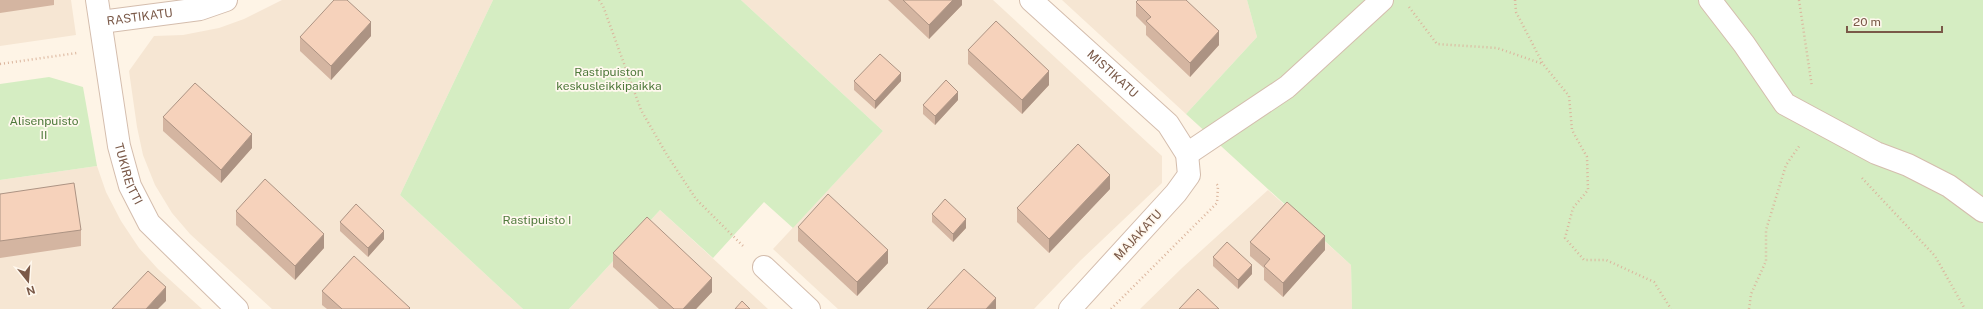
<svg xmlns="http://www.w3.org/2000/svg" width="1983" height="309" font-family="'Public Sans',sans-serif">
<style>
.residential{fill:#f6e6d3}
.green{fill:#d5edc2}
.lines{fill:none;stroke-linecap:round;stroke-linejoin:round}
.minor-casing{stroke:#d4bdad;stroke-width:24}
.path{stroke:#dbb59d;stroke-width:2.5;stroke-dasharray:1 3;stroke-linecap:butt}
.minor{stroke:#fff;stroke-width:22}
.wall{fill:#d4b5a1}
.shaded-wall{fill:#ac9383}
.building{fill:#f6d2bb;stroke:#ac9383}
.labels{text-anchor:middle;stroke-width:3.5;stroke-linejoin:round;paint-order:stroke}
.street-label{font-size:12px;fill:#7a5948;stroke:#fff8ee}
.park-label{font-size:12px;fill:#4f7a3c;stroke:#fff8ee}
</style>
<rect width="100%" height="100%" fill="#fef4e6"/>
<path class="residential" d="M0,0h71l5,35 -76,11z
M282,0h211l-93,195 123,114h-251l-82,-75 -18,-21 -17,-28 -12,-30 -6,-28 -8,-56 25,-35 29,-1 36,-7 25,-9z
M741,0h252l169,156v27l-82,78 -46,48h-196l-65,-60 110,-118z
M1062,0h185l10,37 -71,77z
M97,166l9,26 15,29 18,27 19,21 44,40h-202v-129z
M1268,190l83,75 1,44h-212l42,-41z
M660,210l108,99h-199z"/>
<path class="green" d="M493,0h248l142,131 -90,97 -29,-26 -51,56 -53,-48 -91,99h-46l-123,-114z
M1247,0h736v309h-631l-1,-44 -165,-151 71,-77z
M49,77l34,10 14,79 -97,14v-96z"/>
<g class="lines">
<defs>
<g id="minor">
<path id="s1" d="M97,0l22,146 11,40 19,37 88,86"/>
<path id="s2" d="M1031,0l137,124 19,30 2,21 -13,18 -106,116"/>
<path d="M1710,0l34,44 41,60 91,49 32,12 41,21 34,25"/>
<path id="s3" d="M101,22l99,-13 26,-9"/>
<path d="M1187,154l100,-67 95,-87"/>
<path d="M764,267l45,42"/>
</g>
</defs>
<use href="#minor" class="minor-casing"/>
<path class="path" d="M599,0l4,6 38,104 26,45 29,44 48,48
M1515,0l1,12 27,52 26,32 3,34 15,27 1,33 -15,18 -8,30 19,22h22l48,22 17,27
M1799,0l13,87
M1409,7l28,37 60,4 46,16
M0,64l77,-11
M1862,178l73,78 30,53
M1111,309l106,-106 1,-17 -2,-3
M1749,309l2,-15 15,-33v-31l20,-65 14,-20"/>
<use href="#minor" class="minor"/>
</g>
<path class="wall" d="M0,0h54v5l-54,8z
M888,0h74v5l-33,34z
M1136,2l83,43 -29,32 -44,-42v-9l-10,-10z
M371,36l-40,44 -31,-29v-14z
M968,50l81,35 -27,29 -54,-50z
M854,81h47l-26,28 -21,-19z
M958,100l-23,25 -12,-11v-9z
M163,117l89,31 -31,35 -58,-52z
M1110,189l-61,64 -32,-31v-14z
M0,194l81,36v16l-81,12z
M236,211l88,37 -29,32 -59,-55z
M932,214l34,14 -13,14 -21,-20z
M340,222l44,17 -16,18 -28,-26z
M798,227l90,36 -31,33 -59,-55z
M1250,242l75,8 -42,47 -19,-17v-12l-14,-12z
M613,253l99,39 -16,17h-37l-46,-42z
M1213,257l39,17 -14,15 -25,-23z
M322,291l88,18h-83l-5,-4z"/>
<path class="shaded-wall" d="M953,0h9v5l-33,34v-14z
M371,22v14l-40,44v-14z
M1219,31v14l-29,32v-14z
M1049,71v14l-27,29v-14z
M901,73v8l-26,28v-8z
M958,92v8l-23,25v-9z
M252,134v14l-31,35v-13z
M1110,175v14l-61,64v-14z
M966,219v9l-13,14v-8z
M384,231v8l-16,18v-9z
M324,234v14l-29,32v-14z
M1325,236v14l-42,47v-14z
M888,250v13l-31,33v-14z
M1252,265v9l-14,15v-9z
M712,278v14l-16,17h-13z
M166,287v14l-8,8h-12z
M996,298v11h-10z"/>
<path class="building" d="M334,0h13l24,22 -40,44 -31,-29z
M903,0h50l-24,25z
M1138,0h48l33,31 -29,32 -44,-42 5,-4 -15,-15z
M996,21l53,50 -27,29 -54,-50z
M880,54l21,19 -26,28 -21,-20z
M946,80l12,12 -23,24 -12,-11z
M195,83l57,51 -31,36 -58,-53z
M1078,144l32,31 -61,64 -32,-31z
M265,179l59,55 -29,32 -59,-55z
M74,183l7,47 -81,11v-47z
M828,194l60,56 -31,32 -59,-55z
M945,199l21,20 -13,15 -21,-20z
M1287,202l38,34 -42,47 -19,-17 6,-7 -20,-17z
M356,204l28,27 -16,17 -28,-26z
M647,217l65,61 -29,31h-9l-61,-56z
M1227,242l25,23 -14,15 -25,-23z
M354,256l56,52 -1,1h-67l-20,-18z
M964,269l32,29 -10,11h-59z
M148,271l18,16 -20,22h-34z
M1198,289l21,20h-40z
M742,301l8,8h-15z"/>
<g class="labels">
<g class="street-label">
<text dy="4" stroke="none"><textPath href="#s3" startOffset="39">RASTIKATU</textPath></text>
<text dy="4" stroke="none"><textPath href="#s2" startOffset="110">MISTIKATU</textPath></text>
<text dy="4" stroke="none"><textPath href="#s1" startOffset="177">TUKIREITTI</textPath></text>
<text transform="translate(1138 235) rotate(-47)" y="4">MAJAKATU</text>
</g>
<g class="park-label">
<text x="609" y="76">Rastipuiston<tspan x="609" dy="14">keskusleikkipaikka</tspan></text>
<text x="44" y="125">Alisenpuisto<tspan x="44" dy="14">II</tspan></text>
<text x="537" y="224">Rastipuisto I</text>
</g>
</g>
<g transform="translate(28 281) rotate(163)" stroke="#fff8ee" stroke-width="3" paint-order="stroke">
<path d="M0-3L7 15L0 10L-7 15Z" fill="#7a5948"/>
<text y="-6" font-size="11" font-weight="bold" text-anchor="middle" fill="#7a5948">N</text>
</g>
<path d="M1847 26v6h95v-6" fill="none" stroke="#7a5948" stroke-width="2"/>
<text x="1853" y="26" font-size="12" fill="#7a5948" stroke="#fff8ee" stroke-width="3" paint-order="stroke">20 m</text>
</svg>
